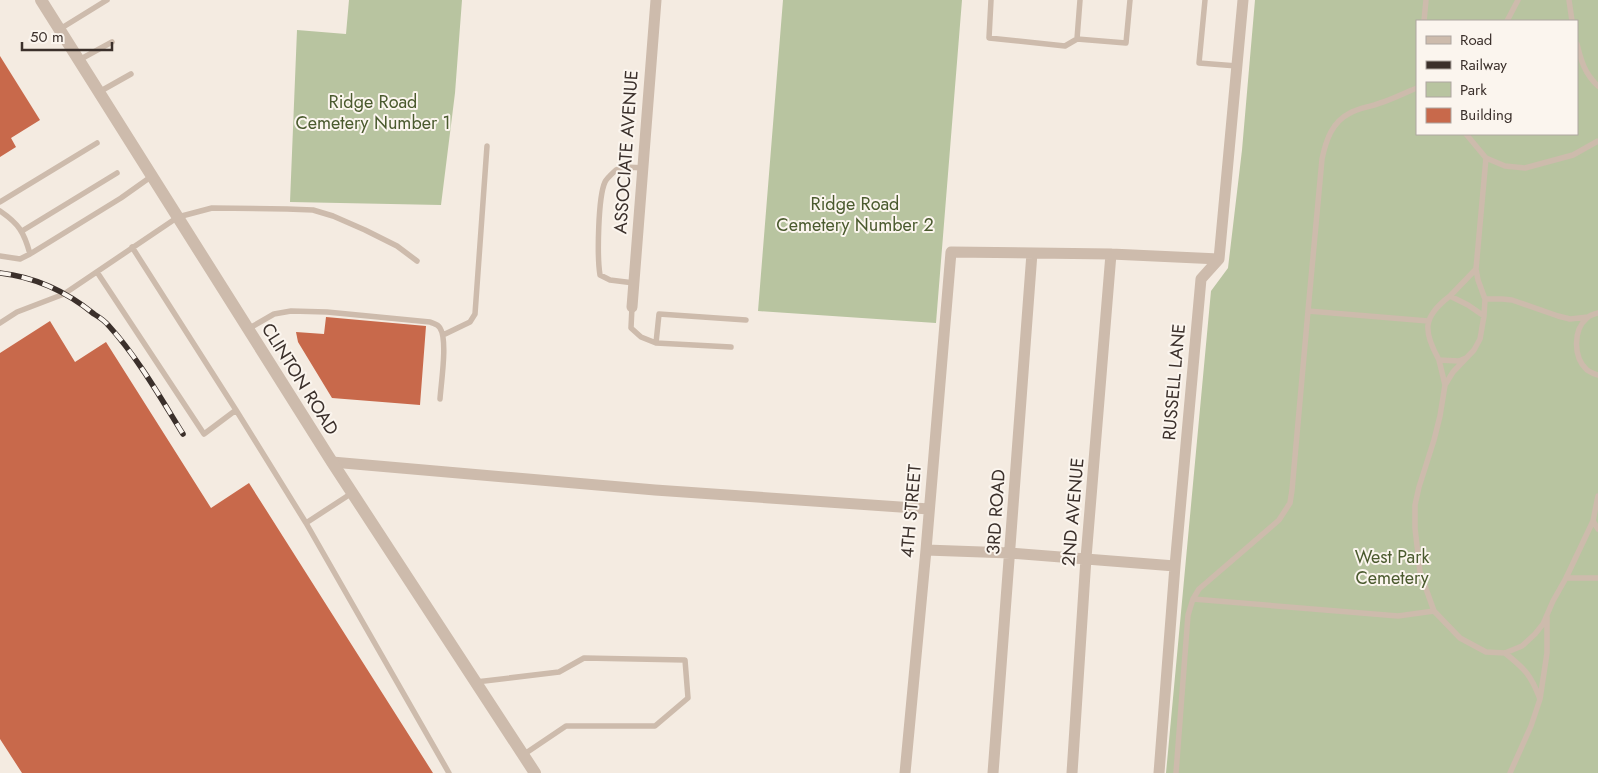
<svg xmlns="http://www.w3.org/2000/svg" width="1598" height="773" font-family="Jost,sans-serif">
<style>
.green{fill:#b8c4a0;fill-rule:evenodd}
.building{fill:#c8694b}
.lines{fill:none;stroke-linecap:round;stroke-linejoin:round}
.service{stroke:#cdbbac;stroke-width:5.5}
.minor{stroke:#cdbbac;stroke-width:11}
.tertiary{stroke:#cdbbac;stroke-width:12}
.rail-casing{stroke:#3b302b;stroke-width:5.5}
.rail{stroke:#fbf5ee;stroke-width:4;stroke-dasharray:11;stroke-linecap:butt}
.labels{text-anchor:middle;stroke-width:4;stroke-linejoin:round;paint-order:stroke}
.park-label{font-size:18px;fill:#4a5a2e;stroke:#fbf5ee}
.street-label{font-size:18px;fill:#3b302b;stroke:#fbf5ee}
</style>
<rect width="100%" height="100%" fill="#f4ebe1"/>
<path class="green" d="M349,0h113l-7,93 -14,112 -151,-3 7,-172 49,4z
M783,0h179l-26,323 -178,-12z
M1255,0h343v773h-432l45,-482 17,-23 14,-118zM1417,21h160v113h-160z"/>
<path class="building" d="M0,56l40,64 -29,18 5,9 -16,10z
M326,317l100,9 -6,79 -88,-7 -34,-56 -2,-10 28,2z
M50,321l25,41 31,-20 105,166 38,-25 184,290h-411l-22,-34v-386z"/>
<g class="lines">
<path class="service" d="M991,0l-2,38 76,8 12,-7
M1080,0l-3,39 49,4 4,-43
M1205,0l-6,63 38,3
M1569,0l3,21
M1424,21l2,-21
M1507,21l11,-21
M60,29l47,-29
M1577,44c4,17 8,30 21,42
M79,60l33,-18
M1417,88c-13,5 -24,11 -37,15 -10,4 -21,5 -30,10 -18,9 -24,27 -28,46l-14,152 120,10
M99,92l32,-18
M1466,134l20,24
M0,202l97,-59
M0,211c19,13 24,21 30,43
M22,231l95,-58
M132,247l104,163 70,113 143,250
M0,256l20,3 10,-5 91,-56 31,-22
M1476,269l10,-111 19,8 20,2 48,-13 25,-14
M97,272l107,162 32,-24
M634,283l-24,-3 -10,-5c-3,-18 -2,-78 5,-93 2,-4 8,-9 11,-12 7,-5 18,-2 27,-2
M1450,296l26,-27 2,11 7,19 -1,17
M1485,299h17l10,1 46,16 12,3 18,-2
M632,307l-1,21 10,9 15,6 75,4
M1308,311l-16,179 -2,13 -11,17 -80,69 -6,10 205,17 36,-5
M1598,313c-4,1 -8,2 -11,5 -14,12 -14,39 0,52 3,2 7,4 11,5
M0,323l17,-11 47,-18 114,-77 34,-9 75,1 26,1 20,6 32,14 32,16 20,15
M248,329l26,-15 17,-3 36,1 103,10c4,2 8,2 10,6 8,12 1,55 0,71
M443,335l27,-13 5,-8 12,-168
M656,343l3,-29 87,6
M1466,358l-7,3 -20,-1c-16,-29 -17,-43 11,-64l18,9 16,11 -4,23 -6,11 -21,22 -8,13 -5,31 -6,24 -15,47 -4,18v23l5,44 14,39 26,27 26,14 19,1 17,-7 13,-12 8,-10 10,-23 13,-23h32
M1439,360l6,25
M1593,521l5,-25
M306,523l46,-30
M1566,578l27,-57 5,8
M1505,653c20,16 26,22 35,46l7,-46v-36
M476,682l83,-10 25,-14 101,2 3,38 -33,28h-89l-43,29
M1176,773l12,-158 5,-16
M1510,773l21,-47 9,-27"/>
<path class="minor" d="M632,307l24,-307
M332,462l323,28 274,19
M926,550l84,3 165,13
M905,773l21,-223 25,-298 160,2 108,5
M993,773l39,-520
M1072,773l14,-215 25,-304
M1159,773l16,-207 26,-287 18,-20 24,-259"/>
<path class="tertiary" d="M41,0l291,462 203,311"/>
<defs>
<path id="rail" d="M0,273c35,4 67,19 94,41 5,3 11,7 15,12 29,32 51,71 74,108"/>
</defs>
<use href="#rail" class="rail-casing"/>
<use href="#rail" class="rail"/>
</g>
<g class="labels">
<g class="park-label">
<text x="373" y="108">Ridge Road<tspan x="373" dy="21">Cemetery Number 1</tspan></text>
<text x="855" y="210">Ridge Road<tspan x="855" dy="21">Cemetery Number 2</tspan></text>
<text x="1392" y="563">West Park<tspan x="1392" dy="21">Cemetery</tspan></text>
</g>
<g class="street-label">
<text transform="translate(626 152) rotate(-86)" y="6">ASSOCIATE AVENUE</text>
<text transform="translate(300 379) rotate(58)" y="6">CLINTON ROAD</text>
<text transform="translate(1174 382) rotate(-85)" y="6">RUSSELL LANE</text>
<text transform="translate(911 511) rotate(-85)" y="6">4TH STREET</text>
<text transform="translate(996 512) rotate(-86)" y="6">3RD ROAD</text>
<text transform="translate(1073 512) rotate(-85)" y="6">2ND AVENUE</text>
</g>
</g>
<rect x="1416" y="20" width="162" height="115" fill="#fbf5ee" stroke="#aea6a0"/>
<rect x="1426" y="36" width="25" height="8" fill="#cdbbac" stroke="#aea6a0"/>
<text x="1460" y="45" font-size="15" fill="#3b302b">Road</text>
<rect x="1426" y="61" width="25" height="8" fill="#3b302b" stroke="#aea6a0"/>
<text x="1460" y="70" font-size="15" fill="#3b302b">Railway</text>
<rect x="1426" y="82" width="25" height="15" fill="#b8c4a0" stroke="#aea6a0"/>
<text x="1460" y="95" font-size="15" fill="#3b302b">Park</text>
<rect x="1426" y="108" width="25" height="15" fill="#c8694b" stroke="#aea6a0"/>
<text x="1460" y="120" font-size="15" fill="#3b302b">Building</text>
<path d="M22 42v8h90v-8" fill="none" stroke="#3b302b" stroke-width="2.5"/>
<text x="30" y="42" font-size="15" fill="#3b302b" stroke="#fbf5ee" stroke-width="4" paint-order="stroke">50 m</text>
</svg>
